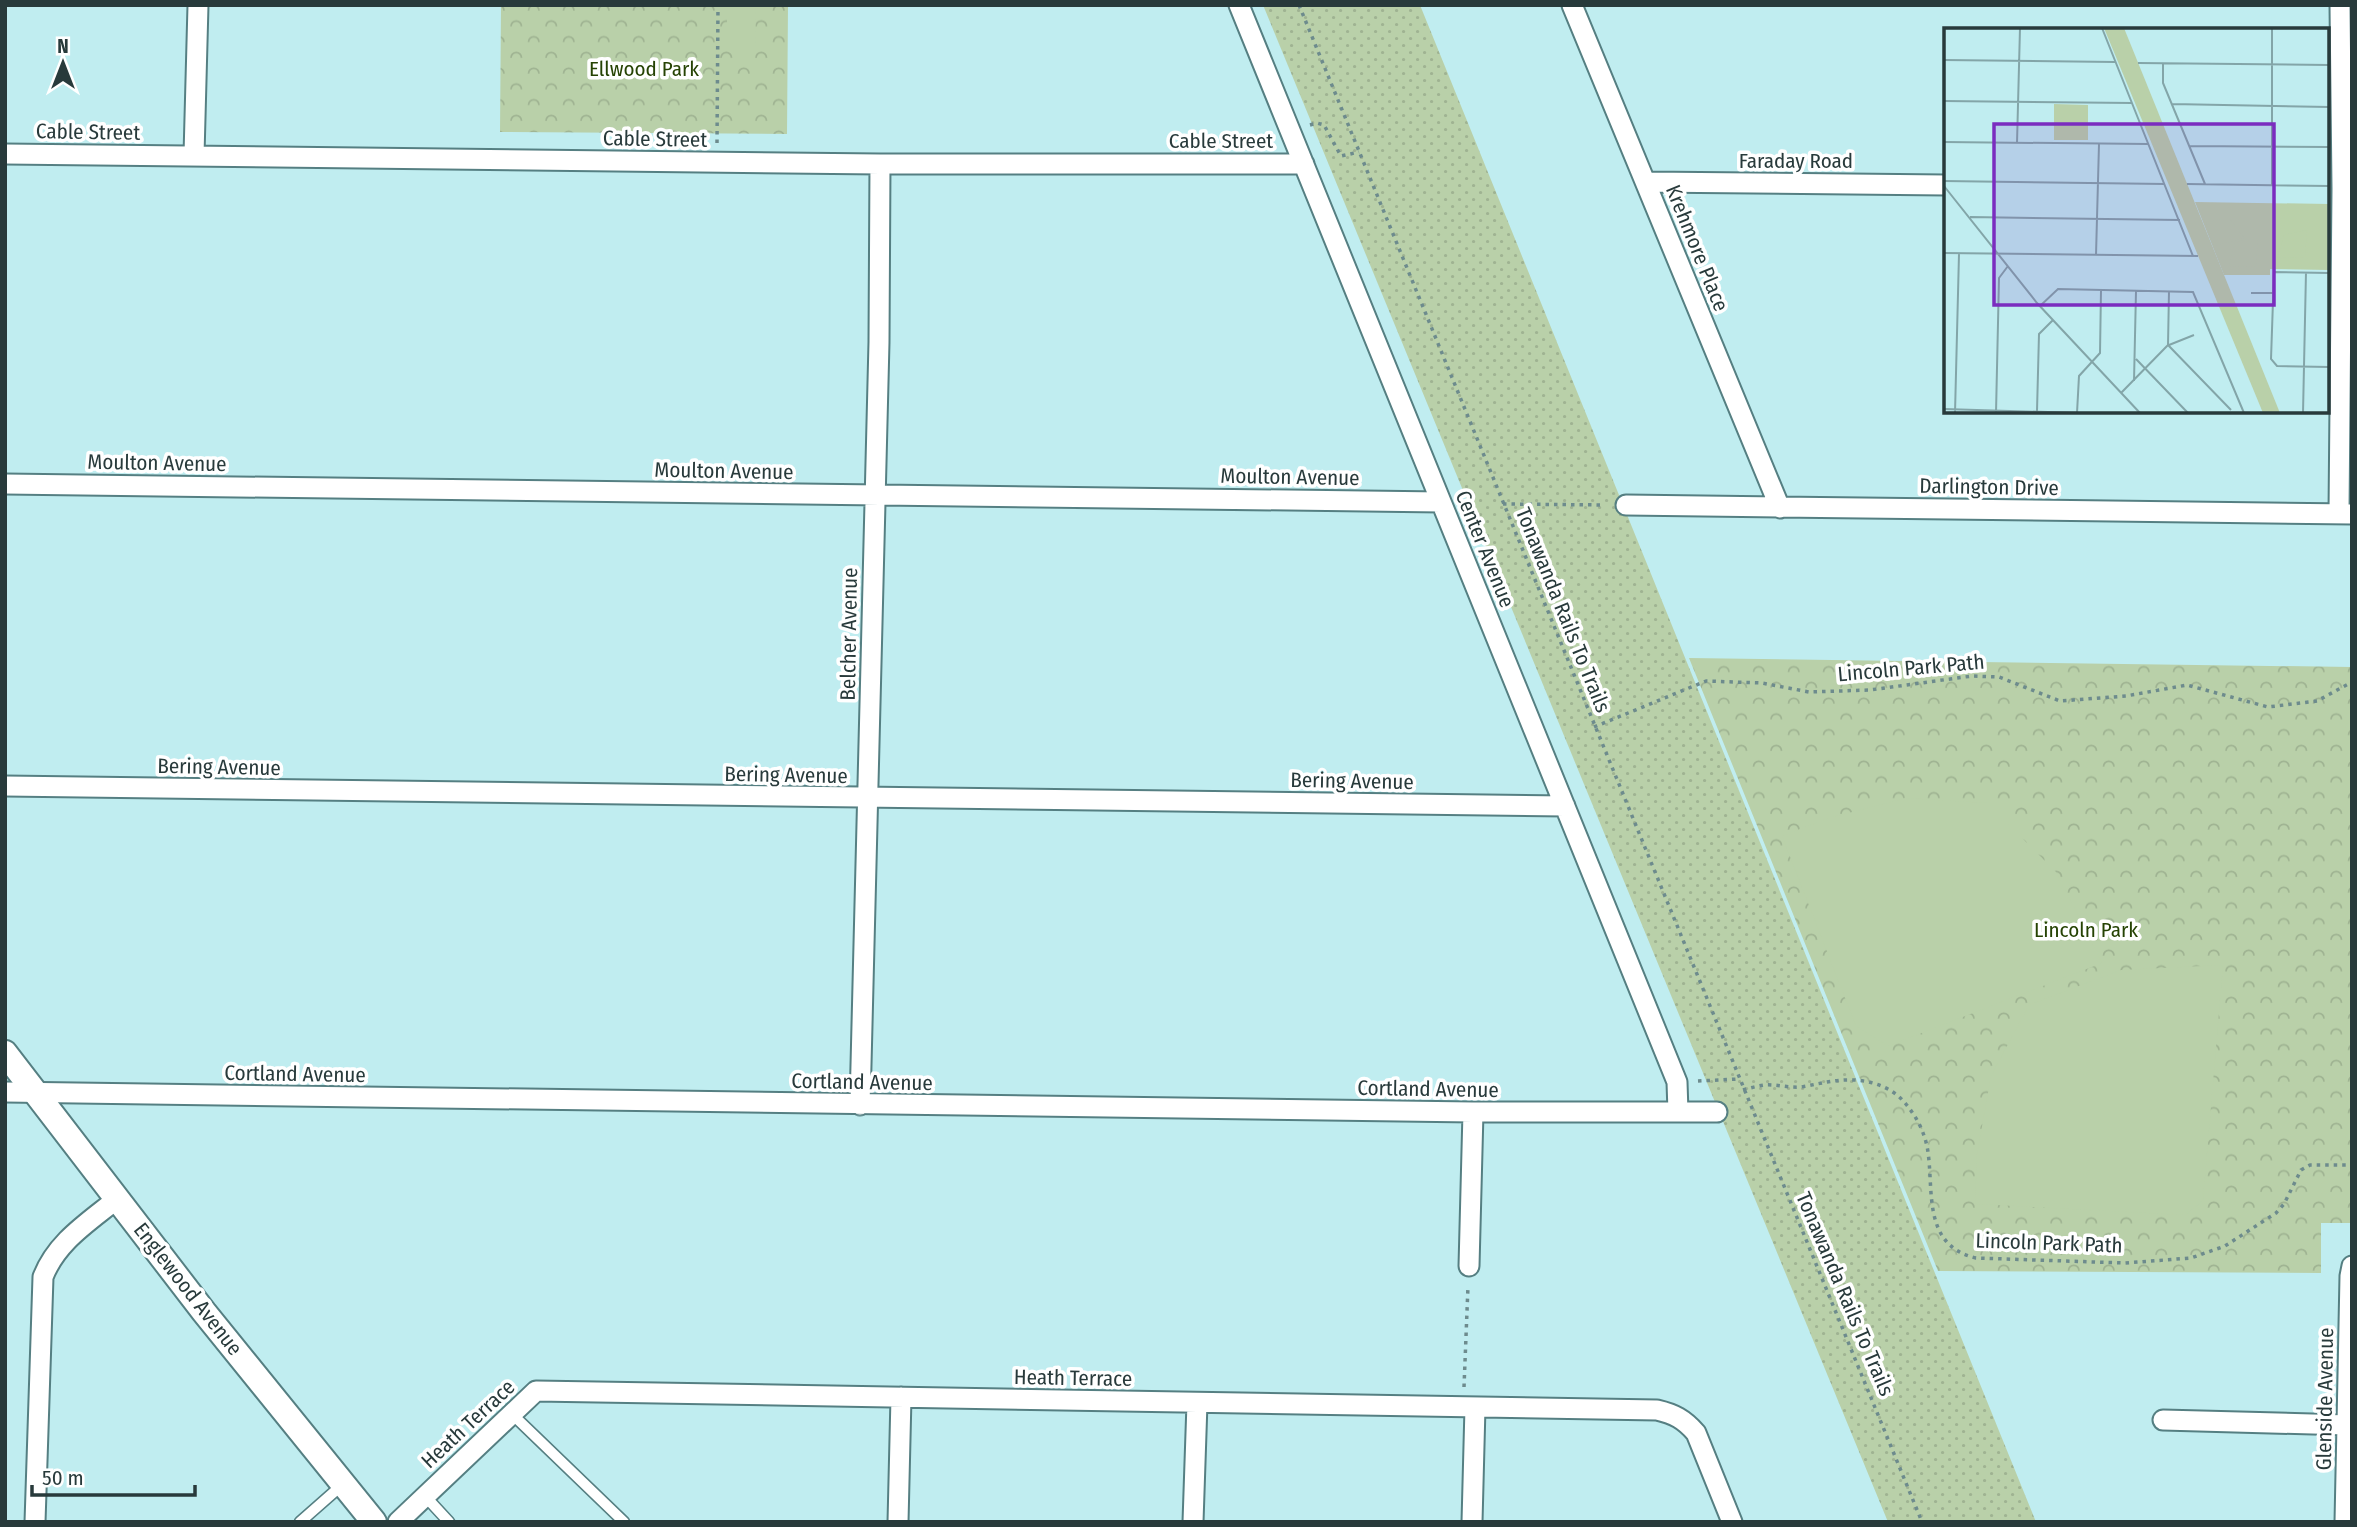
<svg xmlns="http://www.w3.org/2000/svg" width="2357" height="1527" font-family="'Fira Sans Condensed',sans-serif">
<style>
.grass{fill:url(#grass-dots)}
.forest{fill:url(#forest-crowns)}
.pitch{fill:#b9d0a9}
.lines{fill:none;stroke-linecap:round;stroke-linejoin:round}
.service-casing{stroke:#557f82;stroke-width:13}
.minor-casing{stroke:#557f82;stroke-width:23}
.tertiary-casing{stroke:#557f82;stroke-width:28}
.path{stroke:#6d8b8d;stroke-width:3.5;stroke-dasharray:3.5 5;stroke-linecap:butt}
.service{stroke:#fff;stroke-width:10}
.minor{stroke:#fff;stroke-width:19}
.tertiary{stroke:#fff;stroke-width:24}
.labels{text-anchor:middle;stroke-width:7;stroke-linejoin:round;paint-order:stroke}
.park-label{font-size:21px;fill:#264304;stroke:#fff}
.street-label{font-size:21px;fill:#283a3b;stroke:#fff}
.inset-road{fill:none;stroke:#83a5a8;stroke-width:2}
.view{fill:#7b2cbf;fill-opacity:0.15;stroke:#7b2cbf;stroke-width:3.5}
.inset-edge{fill:none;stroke:#283a3b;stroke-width:3.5}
</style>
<defs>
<pattern id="grass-dots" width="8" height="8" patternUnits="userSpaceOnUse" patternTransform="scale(1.75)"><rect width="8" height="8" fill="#b9d0a9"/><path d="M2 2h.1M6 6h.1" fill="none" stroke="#9fb392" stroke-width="1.8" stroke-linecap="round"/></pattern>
<pattern id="forest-crowns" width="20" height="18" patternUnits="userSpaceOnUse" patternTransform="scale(1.75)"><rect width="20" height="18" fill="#b9d0a9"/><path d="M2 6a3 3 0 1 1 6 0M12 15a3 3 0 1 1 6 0" fill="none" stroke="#9fb392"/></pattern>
</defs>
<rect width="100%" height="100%" fill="#c0edf0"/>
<path class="grass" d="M1263,5h157l616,1517h-148z"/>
<path class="forest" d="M501,5h287l-1,129 -287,-2z
M1689,658l663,9v556h-31v50l-383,-2z"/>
<path class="pitch" d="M727,5h29l-1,41h-28z
M1906,798l81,5 69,69 46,91 -214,83 -32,-20 -74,-190 47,-18z
M2223,965l-20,235 -17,15 -211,-11 2,-50 14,-78 38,-71 92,-35z"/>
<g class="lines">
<defs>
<path id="service" d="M512,1414l112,108
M425,1496l24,26
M300,1522l42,-37"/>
<path id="minor" d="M1239,5l438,1077 1,30
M1572,5l208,503
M5,154l875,10h424
M194,155l4,-150
M1646,182l300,3
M5,484l1436,18
M1626,505l726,9
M2339,513l3,-324 -2,-184
M5,786l1560,20
M5,1092l1468,20h244
M860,1105l19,-763 1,-178
M1469,1266l4,-154
M2163,1420l185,5
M35,1522l8,-245c14,-36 46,-55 75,-79
M398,1522l138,-131 1121,19c17,4 27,9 39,23l36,89
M898,1522l3,-125
M1193,1522l4,-119
M1472,1522l3,-115
M2345,1522l5,-246 2,-10"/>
<path id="tertiary" d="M5,1053l199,259 170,210"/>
</defs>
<use href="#service" class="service-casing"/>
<use href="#minor" class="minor-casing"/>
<use href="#tertiary" class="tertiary-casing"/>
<path class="path" d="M1299,5l623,1517
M1310,125l7,-2 7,2 17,31 18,-4
M717,143l1,-138
M1503,504l102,1
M1594,727l112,-46 56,2 47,9 61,-2 102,-14 27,1 61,24 66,-5 61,-11 81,22 49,-6 35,-19
M1698,1081l40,-2
M1743,1090c7,-2 14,-4 21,-5 12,-1 24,3 37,2 18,-3 34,-8 53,-7 19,1 39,8 51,23 11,13 18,26 22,43 8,41 -7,99 49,112l149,5 66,-5 34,-12 51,-33 8,-9 17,-34 9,-5h42
M1464,1387l4,-101"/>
<use href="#service" class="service"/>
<use href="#minor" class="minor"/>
<use href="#tertiary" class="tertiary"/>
</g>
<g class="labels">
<g class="park-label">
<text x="644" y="76">Ellwood Park</text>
<text x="2086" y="937">Lincoln Park</text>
</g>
<g class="street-label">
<text transform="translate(88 132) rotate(1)" y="7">Cable Street</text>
<text transform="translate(655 139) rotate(1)" y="7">Cable Street</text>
<text x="1221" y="148">Cable Street</text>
<text x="1796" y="168">Faraday Road</text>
<text transform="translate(1697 248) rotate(68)" y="7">Krehmore Place</text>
<text transform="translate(157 463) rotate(1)" y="7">Moulton Avenue</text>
<text transform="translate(724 471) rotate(1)" y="7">Moulton Avenue</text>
<text transform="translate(1290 477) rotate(1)" y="7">Moulton Avenue</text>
<text transform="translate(1989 487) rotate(1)" y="7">Darlington Drive</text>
<text transform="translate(1485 549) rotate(68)" y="7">Center Avenue</text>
<text transform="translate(1563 610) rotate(68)" y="7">Tonawanda Rails To Trails</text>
<text transform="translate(849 634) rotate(-89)" y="7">Belcher Avenue</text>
<text transform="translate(1911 668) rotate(-5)" y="7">Lincoln Park Path</text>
<text transform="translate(219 767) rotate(1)" y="7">Bering Avenue</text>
<text transform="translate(786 775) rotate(1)" y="7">Bering Avenue</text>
<text transform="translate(1352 781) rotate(1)" y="7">Bering Avenue</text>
<text transform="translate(295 1074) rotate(1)" y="7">Cortland Avenue</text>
<text transform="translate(862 1082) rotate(1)" y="7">Cortland Avenue</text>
<text transform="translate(1428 1089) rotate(1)" y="7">Cortland Avenue</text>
<text transform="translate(2049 1243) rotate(2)" y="7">Lincoln Park Path</text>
<text transform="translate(188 1289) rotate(52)" y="7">Englewood Avenue</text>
<text transform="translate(1845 1294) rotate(67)" y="7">Tonawanda Rails To Trails</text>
<text transform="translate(1073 1378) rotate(1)" y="7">Heath Terrace</text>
<text transform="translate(2325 1399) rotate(-89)" y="7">Glenside Avenue</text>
<text transform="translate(468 1424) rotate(-43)" y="7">Heath Terrace</text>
</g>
</g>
<g transform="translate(1944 28)">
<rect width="385" height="385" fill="#c0edf0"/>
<path d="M160,0h20l156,385h-17z" fill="#b9d0a9"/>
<path d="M110,76l34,1v35h-34zM251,174l134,2v66l-59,-1v6h-46z" fill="#b9d0a9"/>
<path d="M276,191h10l14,19 -30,8 -8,-23zM363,202l-2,27 -28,1 7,-23zM302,211h12l-2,27 -27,1 6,-24z" fill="#b9d0a9"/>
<path class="inset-road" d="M158,0l91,228M328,0v157M0,32l171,2M194,35l191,2M219,36v19l42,101M0,73l188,2M228,76l157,3M0,114l204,2M73,115l3,-115M245,118l140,1M0,153l221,3M243,156l142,2M0,158l93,117 103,110M26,189l210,3M0,225l254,3M152,227l3,-111M385,245l-55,-1 -3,87 6,7 52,1M307,265h22M96,278l18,-17 135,3 51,121M224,317l63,65M224,317l1,-54M225,317l25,-10M192,331l52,54M190,353l2,-90M177,365l47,-48M0,381l136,4M93,383l2,-77 14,-14M11,385l4,-159M52,385l3,-135 9,-12M133,385l2,-37 21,-23 1,-63M359,385l3,-141"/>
<path class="view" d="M50,96h280v181h-280z"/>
<rect width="385" height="385" class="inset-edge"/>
</g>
<rect width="2357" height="1527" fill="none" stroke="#283a3b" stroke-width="14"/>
<g transform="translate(63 63)" stroke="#ffffff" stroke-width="5" paint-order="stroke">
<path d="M0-5L12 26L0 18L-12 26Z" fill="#283a3b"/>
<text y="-10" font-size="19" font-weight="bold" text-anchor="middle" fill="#283a3b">N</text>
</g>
<path d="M32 1485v10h163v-10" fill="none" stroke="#283a3b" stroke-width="3.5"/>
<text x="42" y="1485" font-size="21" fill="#283a3b" stroke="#ffffff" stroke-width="5" paint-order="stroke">50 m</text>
</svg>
